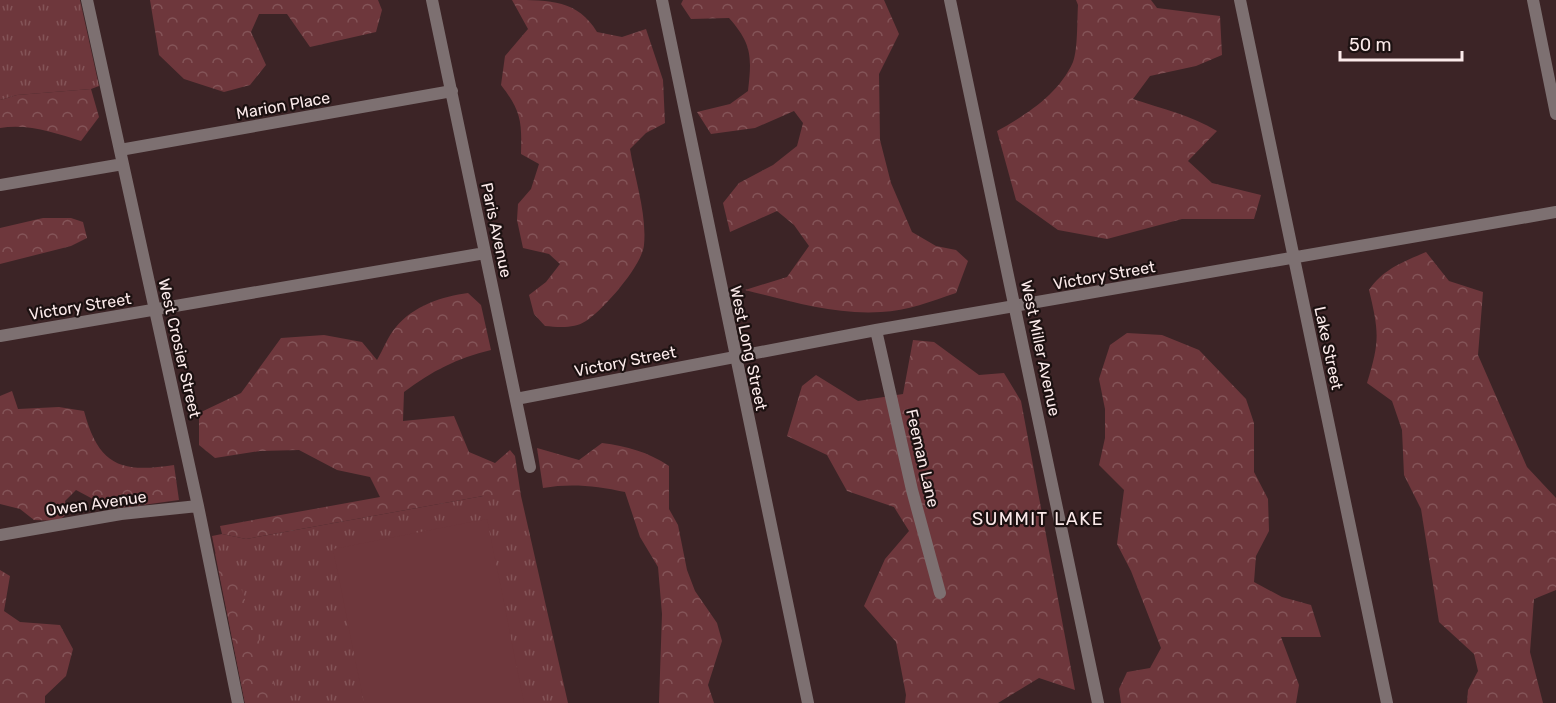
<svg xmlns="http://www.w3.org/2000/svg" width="1556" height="703" font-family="Rubik,sans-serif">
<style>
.grass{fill:url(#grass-tufts)}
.forest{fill:url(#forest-crowns)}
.pitch{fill:#6e373c}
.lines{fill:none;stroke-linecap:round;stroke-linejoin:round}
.minor{stroke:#7d7071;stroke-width:12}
.tertiary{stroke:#7d7071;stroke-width:12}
.labels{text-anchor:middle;stroke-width:4.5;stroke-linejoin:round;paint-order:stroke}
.street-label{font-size:16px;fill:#fbeaea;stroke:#1c1111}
.neighbourhood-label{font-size:18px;letter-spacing:1.5px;fill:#fbeaea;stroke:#1c1111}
</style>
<defs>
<pattern id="grass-tufts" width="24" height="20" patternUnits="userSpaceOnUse" patternTransform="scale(1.5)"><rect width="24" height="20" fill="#6e373c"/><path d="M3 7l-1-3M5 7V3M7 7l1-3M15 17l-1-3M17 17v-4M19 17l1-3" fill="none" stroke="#845458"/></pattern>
<pattern id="forest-crowns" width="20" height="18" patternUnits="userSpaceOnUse" patternTransform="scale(1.5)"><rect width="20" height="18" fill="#6e373c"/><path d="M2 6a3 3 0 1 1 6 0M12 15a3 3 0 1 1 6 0" fill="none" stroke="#845458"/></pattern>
</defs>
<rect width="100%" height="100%" fill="#3c2426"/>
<path class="grass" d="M0,0h80l19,86 -8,3 -74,6 -17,5z
M483,496h38l47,207h-323l-33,-167 10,-2 24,5z"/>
<path class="forest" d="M150,0h228l4,10 -6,22 -66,15 -23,-33h-28l-8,18 15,33 -16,20 -26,7 -40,-13 -25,-24z
M512,0c38,0 66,0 85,32l25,5 24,-8 17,51 2,43 -19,10 -16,16c5,31 17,65 14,96 -2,21 -41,65 -58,76 -12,8 -28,6 -41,5l-11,-12 -5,-19 17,-13 14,-18 -11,-10 -26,-6 -6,-28 1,-16 13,-15 8,-25 -18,-10c1,-33 0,-43 -20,-69l4,-29 23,-27z
M683,0h201l15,34 -20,40 1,66 11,43 21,49 24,14 20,4 12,11 -12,32c-24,8 -49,18 -75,19 -46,3 -92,-11 -136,-22l42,-13 22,-31 -15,-21 -17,-14 -47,21 -7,-29 16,-20 34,-18 24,-19 6,-23 -9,-12 -39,17 -44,6 -14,-22 33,-8 18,-13c4,-35 4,-47 -19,-73l-38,1 -10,-15z
M1076,0h75l6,8 63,8 2,39 -26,11 -46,10 -17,23c29,10 58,16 84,32l-29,30 24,22 49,12 -7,24h-72l-75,20 -49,-9 -42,-30 -19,-69c29,-16 62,-37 76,-69 5,-13 4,-42 5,-57z
M91,89l8,28 -18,24c-25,-8 -54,-18 -81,-13v-28l17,-5z
M43,218h28l12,4 4,16 -16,8 -71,18v-36z
M1426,252l23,29 34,11 -5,63 49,112 29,31v92l-22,9 -4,53 13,51h-76l1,-13 10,-19 -4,-17 -35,-32 -18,-113 -17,-34 -2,-45 -10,-29 -25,-18c13,-42 12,-51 2,-93 14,-21 34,-28 57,-38z
M468,293l13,12 10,45c-34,8 -59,21 -87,42l-1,29 51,-5 15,36 26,11 15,-13 5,6 6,40h-38l-237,43 -24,-5 -2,-8 160,-29 -10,-20 -33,-7 -38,-20 -39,1 -45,7 -16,-13v-32l42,-20 40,-55 43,-3 38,7 15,18c6,-10 11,-24 19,-33 17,-21 47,-31 72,-34z
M1127,333l35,2 37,15 47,49 8,24v49l14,27 1,32 -13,25 -2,26 28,15 29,8 10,32h-40l18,48 -3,18h-175l-2,-14 8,-17 23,-4 11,-20 -30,-77 -14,-27 7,-54 -25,-25 6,-27v-29l-6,-30 11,-34z
M913,340l21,2 45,33 25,-2 17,28 54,289 -36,-12 -41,25h-93l1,-8 -10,-53 -32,-36 21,-47 24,-28 -15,-24 -47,-16 -20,-36 -40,-19 15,-50 14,-11 42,26 45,-7z
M12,391l6,18 41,-2 25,4c15,56 38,62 90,54l5,35 -58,8 -15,-2 -30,-16 -11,11 2,12 -8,8 -25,-1 -14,-11 -20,-5v-108z
M602,443c25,3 46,9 67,23v43l9,16 9,45 8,21 22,32 5,18 -14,44 6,18h-55l3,-89 -4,-47 -18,-30 -15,-45c-28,-6 -54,-9 -82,-4l-6,-40 42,12z
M215,553l23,26 42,124h-35z
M0,570l10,6 -6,35 16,11 40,3 13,24 -7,27 -21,20v7h-45z"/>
<path class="pitch" d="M487,519l37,184h-160l-31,-154z"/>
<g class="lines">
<path class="minor" d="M87,0l111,506 40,197
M432,0l98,467
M1240,0l147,703
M120,150l332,-59
M0,185l123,-21
M876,330l36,160 28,103
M0,336l485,-83
M516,399l360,-69 680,-118
M0,535l121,-21 77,-8"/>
<path class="tertiary" d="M662,0l146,703
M950,0l148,703
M1533,0l23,114"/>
</g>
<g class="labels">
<g class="street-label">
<text transform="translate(283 105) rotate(-10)" y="6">Marion Place</text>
<text transform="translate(497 230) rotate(78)" y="6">Paris Avenue</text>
<text transform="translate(1104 275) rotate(-10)" y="6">Victory Street</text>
<text transform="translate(80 306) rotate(-9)" y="6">Victory Street</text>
<text transform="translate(180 348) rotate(77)" y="6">West Crosier Street</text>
<text transform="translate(749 348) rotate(78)" y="6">West Long Street</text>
<text transform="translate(1041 348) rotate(78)" y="6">West Miller Avenue</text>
<text transform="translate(1329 348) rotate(78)" y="6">Lake Street</text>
<text transform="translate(625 361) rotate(-11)" y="6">Victory Street</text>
<text transform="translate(923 458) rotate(77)" y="6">Feeman Lane</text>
<text transform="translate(96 503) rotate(-8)" y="6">Owen Avenue</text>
</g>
<g class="neighbourhood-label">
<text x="1038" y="525">SUMMIT LAKE</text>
</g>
</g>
<path d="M1340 51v9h122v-9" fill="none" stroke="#fbeaea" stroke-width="3"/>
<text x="1349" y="51" font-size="18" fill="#fbeaea" stroke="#1c1111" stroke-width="4.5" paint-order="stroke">50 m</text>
</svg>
